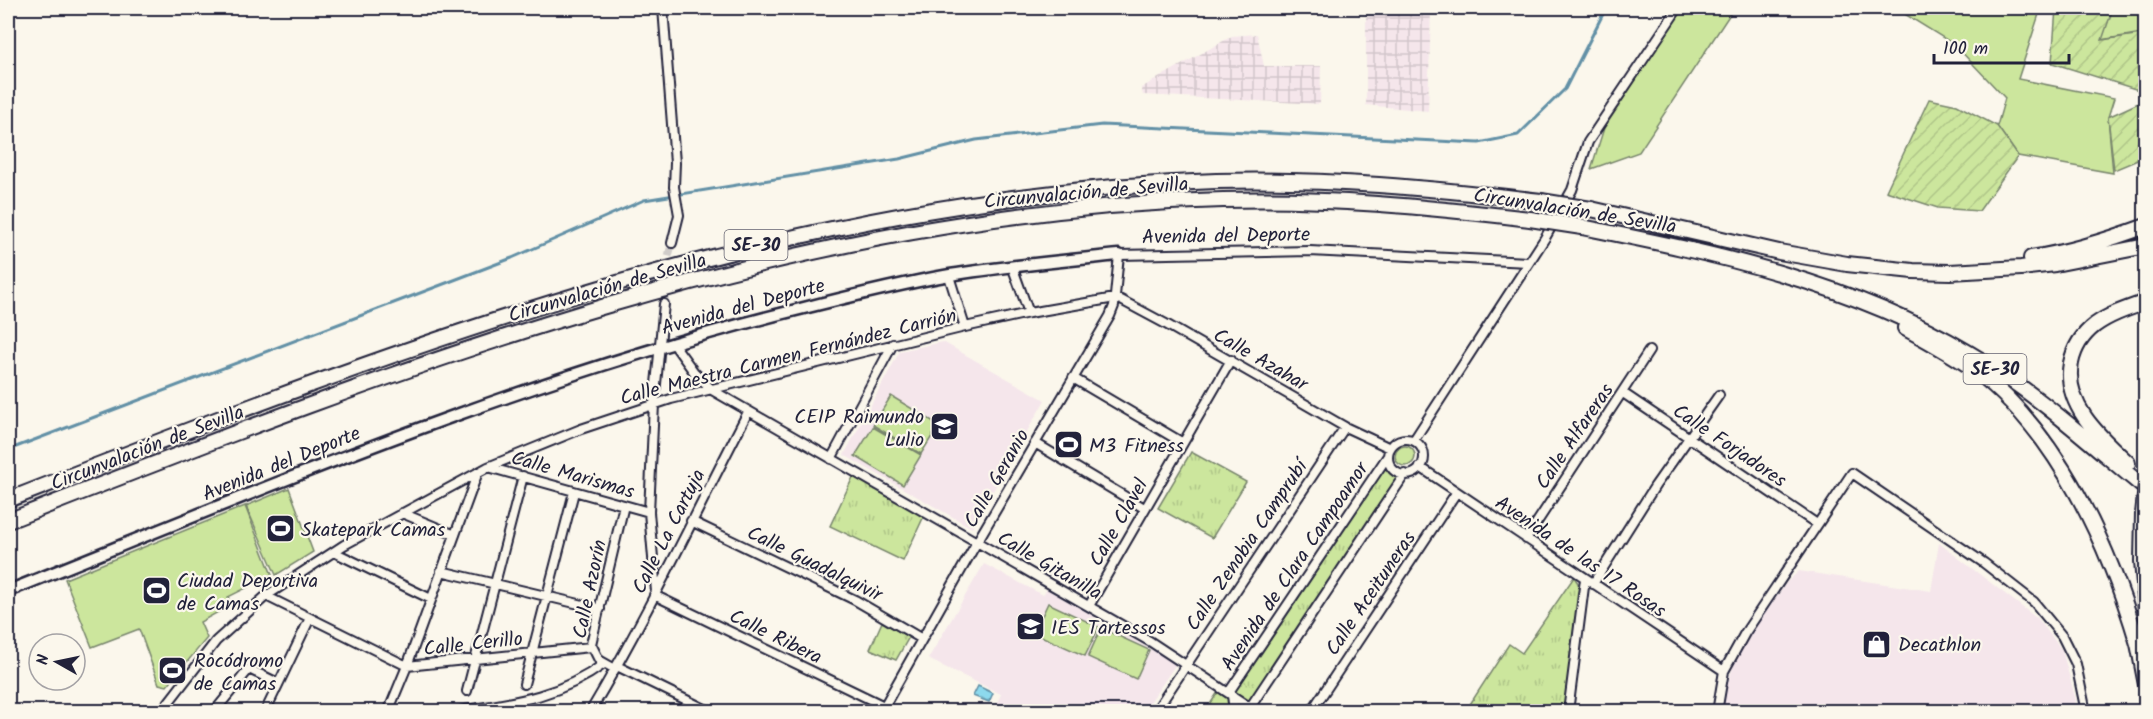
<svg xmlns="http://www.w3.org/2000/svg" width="2153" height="719" font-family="Kalam,sans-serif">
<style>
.built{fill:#f5e6eb}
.industrial{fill:url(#industrial-grid)}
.grass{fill:#cce69d;stroke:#77846c;stroke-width:1.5}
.park{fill:url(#park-tufts);stroke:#77846c;stroke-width:1.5}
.garden{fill:url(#garden-furrows);stroke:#77846c;stroke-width:1.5}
.water{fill:url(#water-ripples);stroke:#6290a6;stroke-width:1.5}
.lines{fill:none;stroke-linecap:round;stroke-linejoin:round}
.stream{stroke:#6290a6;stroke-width:3}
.street-tunnel{stroke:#d0ccc9;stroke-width:8;stroke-dasharray:8 4;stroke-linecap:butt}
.street-casing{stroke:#22223b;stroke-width:12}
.secondary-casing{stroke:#22223b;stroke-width:15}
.highway-casing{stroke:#22223b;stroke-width:18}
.street{stroke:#fbf7ec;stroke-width:8}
.secondary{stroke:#fbf7ec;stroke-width:10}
.highway{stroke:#fbf7ec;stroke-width:14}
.highway-bridge-casing{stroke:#22223b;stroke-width:18;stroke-linecap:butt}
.highway-bridge{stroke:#fbf7ec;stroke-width:14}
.labels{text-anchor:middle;stroke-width:4.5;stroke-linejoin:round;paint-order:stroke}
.shield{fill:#fbf7ec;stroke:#636270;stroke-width:1.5}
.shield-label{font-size:18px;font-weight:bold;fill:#22223b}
.street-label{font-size:20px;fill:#22223b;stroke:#fbf7ec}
.poi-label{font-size:20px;fill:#22223b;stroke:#fbf7ec;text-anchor:start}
</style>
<defs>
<pattern id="industrial-grid" width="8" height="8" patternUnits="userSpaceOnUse" patternTransform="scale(1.5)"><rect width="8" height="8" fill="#f5e6eb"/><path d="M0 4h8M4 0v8" fill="none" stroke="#d2c5ca"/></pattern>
<pattern id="park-tufts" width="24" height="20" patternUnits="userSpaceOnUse" patternTransform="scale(1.5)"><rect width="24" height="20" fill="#cce69d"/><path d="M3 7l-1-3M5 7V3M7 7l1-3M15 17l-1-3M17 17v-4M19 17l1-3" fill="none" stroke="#afc588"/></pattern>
<pattern id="garden-furrows" width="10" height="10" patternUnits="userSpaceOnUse" patternTransform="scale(1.5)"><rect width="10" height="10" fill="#cce69d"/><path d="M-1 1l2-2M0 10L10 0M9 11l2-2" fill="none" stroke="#afc588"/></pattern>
<pattern id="water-ripples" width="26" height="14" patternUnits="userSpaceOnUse" patternTransform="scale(1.5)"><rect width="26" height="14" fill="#8dd9ed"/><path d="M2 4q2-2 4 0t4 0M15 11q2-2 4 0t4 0" fill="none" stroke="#79bacc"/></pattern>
</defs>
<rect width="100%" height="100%" fill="#fbf7ec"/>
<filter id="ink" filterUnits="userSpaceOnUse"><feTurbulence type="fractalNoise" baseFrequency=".0167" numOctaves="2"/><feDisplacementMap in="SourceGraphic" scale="12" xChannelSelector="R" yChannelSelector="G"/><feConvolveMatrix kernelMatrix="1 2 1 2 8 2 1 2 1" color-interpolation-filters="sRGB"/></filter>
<g filter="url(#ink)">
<path class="built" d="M943,342l102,58 -73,128 -128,-73 56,-104z
M1939,543l100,77 23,30 14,50 -8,11h-345l3,-23 9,-27 14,-25 38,-54 12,-11 132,20z
M984,564l59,31 4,-6 129,75 -32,47 -141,1 -8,-4 6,-14 -73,-35z"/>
<path class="industrial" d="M1400,8h31l-3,103 -62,-6v-88z
M1257,34l7,32h57l-1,38 -177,-9 -2,-7 91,-52z"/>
<path class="grass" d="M1683,8h51l-95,144 -48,17 13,-41z
M1895,8h146l-23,71 96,19 -6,19 5,56 -95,-17 -21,-30 8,-28 -50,-53z
M2113,8h32v17l-3,8 -41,7z
M891,396l48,29 -18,29 -48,-29z
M873,427l48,28 -18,30 -48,-29z
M1395 456a10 10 0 1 1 20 0a10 10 0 1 1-20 0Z
M289,488l24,64 -37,23 -30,-69z
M245,506l27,69 -44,22 3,8 -31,17 7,16 -40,48 -8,-2 -20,-55 -47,18 -27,-68z
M1048,603l51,24 -14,29 -51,-23z
M1101,628l48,22 -13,29 -48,-22z"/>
<path class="park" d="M1191,452l55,30 -34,56 -54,-30z
M1384,464l5,9 12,5 -150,226 -19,-13z
M854,475l70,41 -21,45 -73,-35z
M1574,577l4,6 1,7 -14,121 -100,1 44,-68 13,9z
M882,622l27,15 -13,23 -26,-11z
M1220,689l9,8 3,14 -27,1z"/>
<path class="garden" d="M2056,8h57l-11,32 39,-6 4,-9v67l-93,-29z
M1929,99l28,6 40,21 21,30 -39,55 -41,-3 -52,-17z
M2145,100v57l-31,13 -6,-53z"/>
<path class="water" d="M978,686l15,7 -4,9 -16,-6z"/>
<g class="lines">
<path class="stream" d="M8,450l504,-192 132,-58 255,-41 77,-19 126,-15 377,18 39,-8 47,-46 41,-81"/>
<path class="street-tunnel" d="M664,304l4,-46 4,-15"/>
<defs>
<path id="street" d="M663,8l12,155 -1,24 5,28 -7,28
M1012,266l17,47
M949,276l16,51
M673,343l21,29 18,18 439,252 106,70
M1073,378l110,65
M1623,393l194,131
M1388 457a18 18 0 1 1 36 0a18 18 0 1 1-36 0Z
M1414,440l131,-202 27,-48 16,-48 90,-134
M1035,443l109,65
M831,459l62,-115
M488,467l161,45
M1420,467l304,204
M402,513l53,22
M691,521l164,79 67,39
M1526,539l123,-188
M334,552l97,47
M441,571l159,38
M1593,584l62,-98 64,-91
M656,592l-7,-80 5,-108 10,-100
M654,595l230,111
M266,596l141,70 184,-19
M1089,606l142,-246
M617,666l94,46
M615,669l-16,-9 -8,-16 33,-139
M524,684l50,-192
M467,691l56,-215
M1229,692l158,-235
M1232,695l2,17
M161,712l55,-71 50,-45 78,-51 144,-78 93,-38 90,-30 294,-72 64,-14 86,-15 6,2 43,23 181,104 45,21
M214,712l35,-43 29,14
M265,712l45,-94
M388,712l19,-46 71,-194
M453,712c56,-9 103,-13 151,-48
M590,712c58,-97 106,-200 158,-300
M881,712l96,-170 133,-226 4,-10 5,-51 191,-4 218,11
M1155,712l190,-285
M1247,712l158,-238
M1311,712l145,-219
M1568,712l17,-133
M1717,712l7,-41 21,-38 107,-160 132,90 50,39 28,34 14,28 10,48"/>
<path id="secondary" d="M8,591c258,-103 516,-214 788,-281 51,-13 102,-26 154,-35 56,-9 112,-14 169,-20"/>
<path id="highway" d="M1591,209l188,43 68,12 66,7 37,1 71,-4 34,-4 91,-18
M1582,227c134,27 268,55 387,126 64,37 120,89 177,136
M2031,258c40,-6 77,-18 115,-32
M1905,328c24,13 48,26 70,42 84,63 134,176 163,274 3,13 5,27 8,40
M2128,463c-28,-26 -65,-58 -57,-100 3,-15 11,-28 24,-38 15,-11 34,-17 51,-23
M8,500c392,-153 781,-305 1208,-319 109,-3 217,7 325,20
M2143,514l-1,47 4,48
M8,521c390,-153 790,-311 1215,-321 103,-3 205,7 307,19"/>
</defs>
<use href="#street" class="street-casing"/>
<use href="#secondary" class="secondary-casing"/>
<use href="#highway" class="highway-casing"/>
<use href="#street" class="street"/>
<use href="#secondary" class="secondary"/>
<use href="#highway" class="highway"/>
<defs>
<path id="highway-bridge" d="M1541,201l50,8
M1530,219l52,8
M2143,514l3,-28"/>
</defs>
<use href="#highway-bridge" class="highway-bridge-casing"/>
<use href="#highway-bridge" class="highway-bridge"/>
</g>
</g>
<defs>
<symbol id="school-square" viewBox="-11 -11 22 22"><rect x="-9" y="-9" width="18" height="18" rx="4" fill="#22223b" stroke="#fbf7ec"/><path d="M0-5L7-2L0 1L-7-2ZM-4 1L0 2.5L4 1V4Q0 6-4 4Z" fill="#fff"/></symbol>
<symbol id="stadium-square" viewBox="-11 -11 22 22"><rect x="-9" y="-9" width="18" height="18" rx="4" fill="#22223b" stroke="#fbf7ec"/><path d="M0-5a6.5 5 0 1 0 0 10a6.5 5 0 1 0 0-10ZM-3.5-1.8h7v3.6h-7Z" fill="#fff"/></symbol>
<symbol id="shop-square" viewBox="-11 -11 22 22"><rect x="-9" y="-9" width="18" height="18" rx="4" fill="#22223b" stroke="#fbf7ec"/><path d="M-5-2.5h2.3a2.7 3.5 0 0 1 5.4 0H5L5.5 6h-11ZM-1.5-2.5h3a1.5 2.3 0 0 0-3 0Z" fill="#fff"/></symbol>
</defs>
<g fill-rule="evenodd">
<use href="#school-square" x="928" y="410" width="33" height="33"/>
<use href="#stadium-square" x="1052" y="428" width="33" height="33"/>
<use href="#stadium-square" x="264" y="512" width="33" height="33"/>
<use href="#stadium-square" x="140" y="574" width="33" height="33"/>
<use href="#school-square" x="1014" y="610" width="33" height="33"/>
<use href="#shop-square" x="1860" y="628" width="33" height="33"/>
<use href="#stadium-square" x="156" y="654" width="33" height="33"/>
</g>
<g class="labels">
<g class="shield">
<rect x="724.5" y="230" width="63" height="30" rx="4.5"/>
<rect x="1963.5" y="354" width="63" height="30" rx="4.5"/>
</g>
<g class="shield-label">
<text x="756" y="251">SE-30</text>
<text x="1995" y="375">SE-30</text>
</g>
<g class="street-label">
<text transform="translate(1086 192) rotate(-5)" y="7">Circunvalación de Sevilla</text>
<text transform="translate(1575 210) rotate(9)" y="7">Circunvalación de Sevilla</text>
<text transform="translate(1226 235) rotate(-1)" y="7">Avenida del Deporte</text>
<text transform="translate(607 287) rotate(-16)" y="7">Circunvalación de Sevilla</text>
<text transform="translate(743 306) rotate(-15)" y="7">Avenida del Deporte</text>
<text transform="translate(788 356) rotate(-14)" y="7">Calle Maestra Carmen Fernández Carrión</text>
<text transform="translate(1261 359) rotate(30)" y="7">Calle Azahar</text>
<text transform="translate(1574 436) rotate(-56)" y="7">Calle Alfareras</text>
<text transform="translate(1730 445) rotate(34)" y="7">Calle Forjadores</text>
<text transform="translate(147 447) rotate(-21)" y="7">Circunvalación de Sevilla</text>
<text transform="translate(281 463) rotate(-22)" y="7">Avenida del Deporte</text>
<text transform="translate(573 474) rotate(16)" y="7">Calle Marismas</text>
<text transform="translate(996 478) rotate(-60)" y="7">Calle Geranio</text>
<text transform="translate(1118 522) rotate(-60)" y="7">Calle Clavel</text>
<text transform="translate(668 531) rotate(-63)" y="7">Calle La Cartuja</text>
<text transform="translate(1246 545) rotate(-56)" y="7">Calle Zenobia Camprubí</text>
<text transform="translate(1581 556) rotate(34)" y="7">Avenida de las 17 Rosas</text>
<text transform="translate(815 563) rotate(26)" y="7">Calle Guadalquivir</text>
<text transform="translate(1050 565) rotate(30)" y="7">Calle Gitanilla</text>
<text transform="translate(1294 566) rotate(-56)" y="7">Avenida de Clara Campoamor</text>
<text transform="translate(589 589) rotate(-78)" y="7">Calle Azorín</text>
<text transform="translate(1370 593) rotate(-56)" y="7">Calle Aceituneras</text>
<text transform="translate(776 636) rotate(26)" y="7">Calle Ribera</text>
<text transform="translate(473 643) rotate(-6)" y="7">Calle Cerillo</text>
</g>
<g class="poi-label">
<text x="924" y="423" text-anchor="end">CEIP Raimundo<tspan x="924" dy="23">Lulio</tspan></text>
<text x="1089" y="452">M3 Fitness</text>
<text x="301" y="536">Skatepark Camas</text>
<text x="177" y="587">Ciudad Deportiva<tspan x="177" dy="23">de Camas</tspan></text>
<text x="1051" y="634">IES Tartessos</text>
<text x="1898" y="651">Decathlon</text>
<text x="194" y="667">Rocódromo<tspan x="194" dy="23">de Camas</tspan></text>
</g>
</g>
<rect width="2153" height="719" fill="none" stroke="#fbf7ec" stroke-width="30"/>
<rect x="15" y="15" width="2123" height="689" fill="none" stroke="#22223b" stroke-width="2" filter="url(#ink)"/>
<g transform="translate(57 662) rotate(279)"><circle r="28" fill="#fbf7ec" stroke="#a4a2a5" stroke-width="1.5"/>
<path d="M0-4.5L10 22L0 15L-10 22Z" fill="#22223b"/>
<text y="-9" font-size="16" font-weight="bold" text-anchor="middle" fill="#22223b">N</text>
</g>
<path d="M1934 54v9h135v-9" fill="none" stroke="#22223b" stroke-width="3"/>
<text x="1943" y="54" font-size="18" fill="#22223b" stroke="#fbf7ec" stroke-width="4.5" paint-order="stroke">100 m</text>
</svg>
